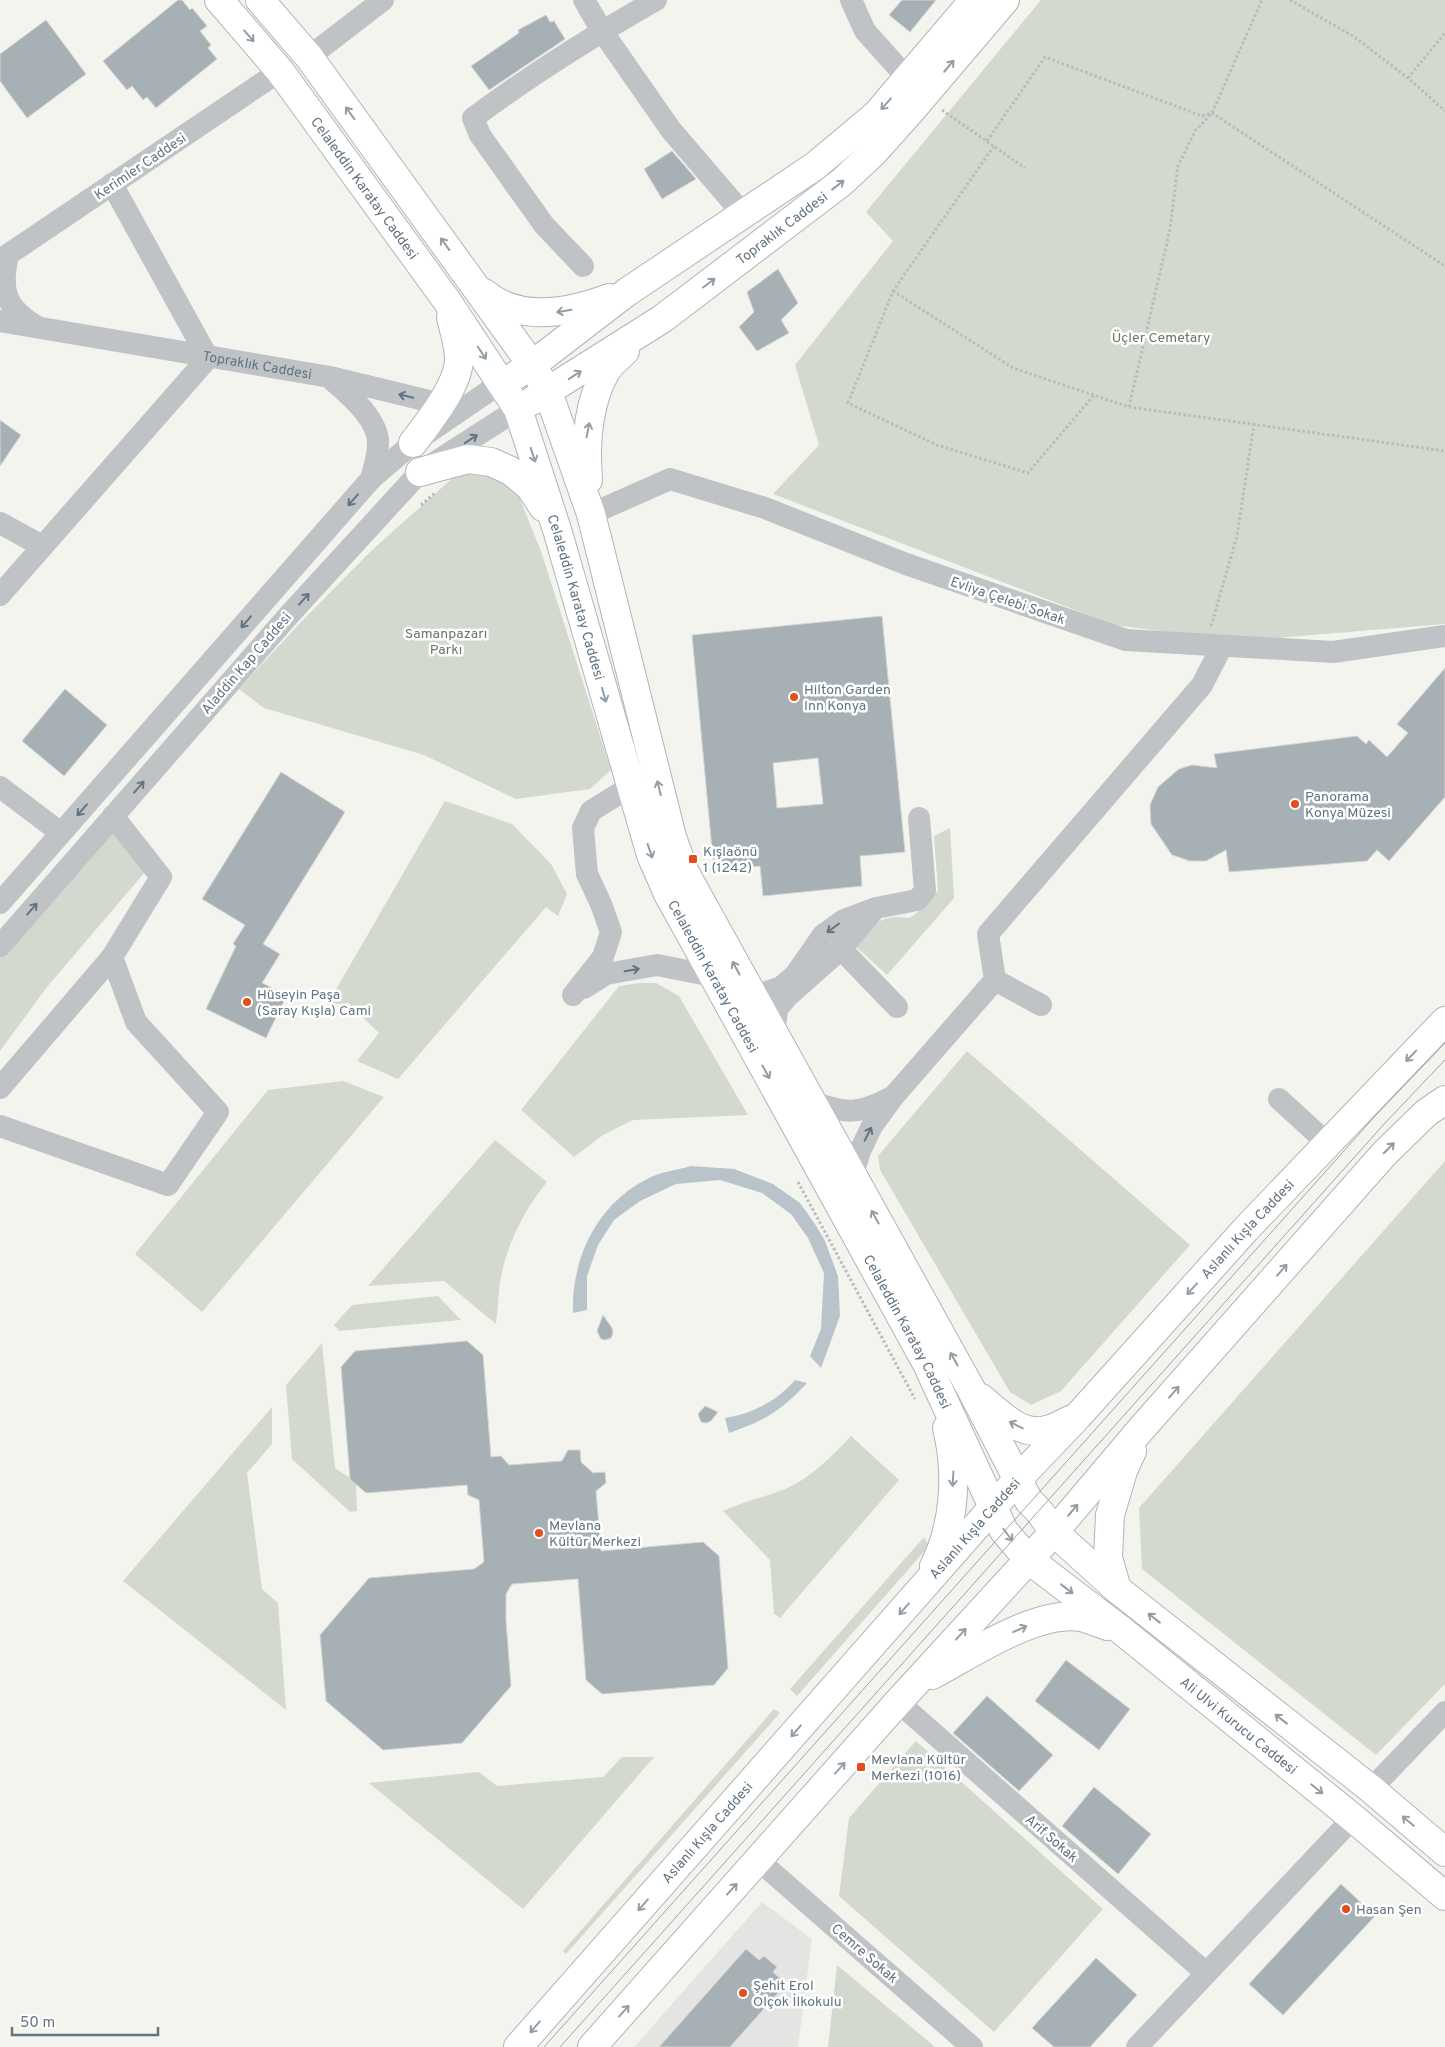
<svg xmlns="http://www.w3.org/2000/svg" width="1445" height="2047" font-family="Overpass,sans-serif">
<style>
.built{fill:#e4e5e3}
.green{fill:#d3d9cf}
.water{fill:#b8c4ca}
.building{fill:#a7b0b4;stroke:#d5d5d2;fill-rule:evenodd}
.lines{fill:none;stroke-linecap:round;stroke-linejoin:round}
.major-casing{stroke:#b0b5b8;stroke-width:30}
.path{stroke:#b9bbbd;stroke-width:3;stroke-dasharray:2.5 2.5;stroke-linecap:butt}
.minor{stroke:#bfc3c6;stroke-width:22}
.major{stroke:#fff;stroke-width:28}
.tram{stroke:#9da5aa;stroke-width:1}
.oneway{stroke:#919ea7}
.oneway2{stroke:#627481}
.poi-dot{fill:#e54c1e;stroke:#fff;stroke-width:2}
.labels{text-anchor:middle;stroke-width:5;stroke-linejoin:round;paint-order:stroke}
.street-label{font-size:14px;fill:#627481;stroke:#fff}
.park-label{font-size:14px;fill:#667861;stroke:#fff}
.poi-label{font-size:14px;fill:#627481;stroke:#fff;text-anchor:start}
</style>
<rect width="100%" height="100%" fill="#f4f4ef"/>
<path class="built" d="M762,1902l50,37 -14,108h-164z"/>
<path class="green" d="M1041,0h404v624l-205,17 -126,-16 -341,-131 46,-49 -24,-80 98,-124 -27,-29z
M466,466l45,11 30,74 70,219 -21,19 -74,10 -92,-44 -160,-47 -25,-19 63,-68 69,-70z
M445,801l67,23 39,40 16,30 -9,22 -12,-9 -148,172 -41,-18 22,-28 -31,-30 -21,2z
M107,825l44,40 -104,122 -47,64v-102z
M950,828l4,70 -67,77 -33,-30c21,-21 24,-31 56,-27l19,-15 9,-13 -4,-54z
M639,983h17l23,13 69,119 -115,5 -30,15 -29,22 -53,-47 98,-124z
M967,1051l223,194 -129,146 -30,14 -21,-13 -130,-222 -2,-14z
M343,1081l41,16 -182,215 -67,-58 133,-164z
M495,1140l52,42c-23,28 -41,64 -47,100 -2,14 -2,28 -4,42l-52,-43 -76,5z
M1445,1161v523l-69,71 -234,-186 -3,-61z
M438,1296l23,24 -122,11 -5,-6 18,-20z
M322,1343l13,125 21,14 1,29 -7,1 -58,-53 -6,-74z
M272,1407v37l-25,29 15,116 16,14 8,107 -163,-129z
M851,1436l48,44 -119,138 -6,-4 -4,-54 -47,-49c20,-9 41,-14 62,-22 26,-11 47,-33 66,-53z
M924,1537l5,9 -132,150 -7,-7z
M774,1709l6,4 -214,241 -3,-3z
M916,1741l187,168 -109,123 -155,-136 10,-78z
M622,1757h32l-131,152 -154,-126 110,-11 18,14 106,-9z
M837,1965l98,82h-107z"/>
<path class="water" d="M691,1166l43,3 39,15 27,19 15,21 10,17 13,35 2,40 -19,52 -11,-12 11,-27 3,-56 -16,-35 -17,-24 -29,-21 -42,-13 -44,4 -36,17 -26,19 -16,25 -11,31v34l-14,3c-2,-54 24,-109 74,-134 13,-7 30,-9 44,-13z
M795,1380l12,3c-26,28 -43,38 -78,50l-4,-15c27,-4 52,-17 70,-38z"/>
<path class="building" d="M178,0h4l8,10 2,-2 15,18 -7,5 11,14 -3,3 9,11 -61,49 -9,-11 -4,3 -11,-14 -5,4 -24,-29z
M902,0h34l-26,32 -21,-17z
M546,15l4,7 4,-1 11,18 -76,51 -18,-24 48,-33 -1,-3z
M46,20l40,54 -59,44 -27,-37v-27z
M672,151l24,28 -34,20 -18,-30z
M778,269l20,34 -17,17 8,13 -32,18 -18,-24 15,-15 -7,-20z
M0,420l21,15 -21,31z
M882,616l23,236 -45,4 2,30 -99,10 -3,-30 -46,5 -22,-236zM818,758l5,46 -46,4 -4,-45z
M1445,668v129l-56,64 -12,-11 -10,11 -138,11 -3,-22 -20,11h-16l-18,-6 -21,-31 -1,-19 8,-18 21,-18 13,-4 25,3 -3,-14 143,-18 9,8 3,-4 18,17 21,-24 -11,-9z
M65,689l42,36 -43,51 -42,-35z
M281,772l64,40 -82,132 17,10 -18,29 25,12 -21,43 -60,-29 30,-63 -3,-2 12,-19 -43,-26z
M603,1315l9,13 1,5 -2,5 -6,2 -4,-1 -4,-8z
M467,1341l16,14 8,102 10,-1 8,9 53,-4 6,-11h12l1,12 12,11 12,-1 1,11 -10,8 5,60 102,-9 16,14 9,112 -14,17 -112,9 -16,-14 -8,-101 -66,5 -6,10v26l5,66 -49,57 -79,7 -57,-49 -6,-66 49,-57 105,-9 10,-7 -5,-62 -11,-5 -1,-10 -101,8 -16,-14 -9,-112 14,-16z
M705,1406l13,6 -7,9 -5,2 -5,-1 -3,-8z
M1066,1660l64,49 -31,41 -64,-49z
M987,1696l66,59 -34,36 -66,-58z
M1094,1787l57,47 -33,40 -56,-48z
M1341,1884l34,32 -92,99 -34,-31z
M746,1949l13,11 5,-4 13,11 -4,5 13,12 -56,63h-71z
M1096,1958l41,37 -47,52h-36l-22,-19z"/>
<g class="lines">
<defs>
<g id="major">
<path id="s2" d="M219,0l61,71 167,230 71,108 40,124 93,322 17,39 25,45 234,425 77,167 24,28 93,71 232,188 92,78"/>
<path d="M260,0l49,57 223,308 16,27 43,122 81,323 12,34 287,518 58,112 10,10 15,21 63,57 254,200 74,63"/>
<path d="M484,293c36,30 85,20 125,5"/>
<path d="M516,375l16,-10 95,-73 188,-126 61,-51 98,-115"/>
<path id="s3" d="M532,401l130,-82 180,-137 32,-30 35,-39 96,-113"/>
<path d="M413,443c15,-20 46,-58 46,-84 0,-14 -5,-28 -8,-42"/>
<path d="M420,472l48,-13 23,3 20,9 19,16 13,20"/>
<path d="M588,480c-3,-37 0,-77 18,-109 5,-8 13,-14 19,-20"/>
<path d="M981,1398c19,16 42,41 69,31 8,-2 15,-7 22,-10"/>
<path d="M934,1566c21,-41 24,-94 13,-138"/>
<path d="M1117,1589l-9,-31 2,-43 13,-44 9,-20"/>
<path d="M932,1675c40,-21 104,-65 149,-58 9,2 18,6 26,9"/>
<path id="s4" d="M518,2047l499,-567 61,-64 168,-187 199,-208"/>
<path d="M592,2047l306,-345 156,-170 88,-104 242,-274 42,-41 19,-13"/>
</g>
</defs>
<use href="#major" class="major-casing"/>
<path class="path" d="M1290,0l63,36 55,42 37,33
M1408,78l37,-45
M942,110l83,58
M987,141l58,-84 157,59 10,-3 233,153
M994,146l-101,145 -45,112 89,42 91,28 66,-78
M893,291l120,77 116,39 41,-178 8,-63 17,-35 17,-18 50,-113
M1129,407l316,44
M421,505l14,-12
M1211,626l26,-90 17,-112
M798,1182l117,217"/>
<g class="minor">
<path d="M584,0l18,31 69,99 72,84"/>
<path d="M851,0l14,31 43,48"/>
<path d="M309,57l74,-57"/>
<path d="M8,255c-8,35 -3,53 28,71"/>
<path d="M0,260l280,-189"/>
<path d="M583,266l-39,-41 -64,-90 -7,-17c59,-44 120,-82 183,-118"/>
<path id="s1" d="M0,321l330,56 111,27 15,-1"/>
<path d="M332,380c17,14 48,41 46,65 0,11 -4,23 -7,34"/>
<path d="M591,514l79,-35 95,29 141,56 220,76 207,12 112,-16"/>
<path d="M0,523l42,23"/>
<path d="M0,595l208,-237 -96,-174"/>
<path d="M0,787l61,46"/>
<path d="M0,903l371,-424 42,-36 89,-61"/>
<path d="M0,946l289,-331 120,-131 11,-12 98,-63"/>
<path d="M841,949l56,58"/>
<path d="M995,980l46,25"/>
<path d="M584,988l22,-14 51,-9 56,11"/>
<path d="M573,995l30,-38 8,-25 -10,-28 -14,-30 -4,-46 8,-17 29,-18 11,-4"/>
<path d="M753,997l28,-10 14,-12 28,-40 21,-15 32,-12 41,-8 8,-9 -6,-73"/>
<path d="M774,1035l3,-26 11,-13 53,-47 32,-38"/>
<path d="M0,1088l112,-131 49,-80 -48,-61"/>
<path d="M1279,1099l48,44"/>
<path d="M810,1101c36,13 48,14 82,-4"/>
<path d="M0,1126l168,59 50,-73 -82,-90 -24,-65"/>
<path d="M852,1177l8,-26 12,-25 21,-29 102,-117 -7,-46 214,-249 20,-39"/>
<path d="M898,1702l308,271"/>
<path d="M1371,1789l74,-77"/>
<path d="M758,1860l214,187"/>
<path d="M1137,2047l216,-229"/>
</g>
<use href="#major" class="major"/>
<path class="tram" d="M544,2047l832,-932 69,-72
M560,2047l825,-924 60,-63"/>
</g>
<defs><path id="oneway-shaft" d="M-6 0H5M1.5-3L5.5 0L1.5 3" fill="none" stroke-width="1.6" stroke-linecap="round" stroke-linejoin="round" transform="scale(1.25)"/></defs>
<g class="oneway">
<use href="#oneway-shaft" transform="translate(249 36) rotate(49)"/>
<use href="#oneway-shaft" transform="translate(949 66) rotate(-50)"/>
<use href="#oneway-shaft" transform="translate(886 104) rotate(132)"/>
<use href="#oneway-shaft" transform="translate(350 113) rotate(-126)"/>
<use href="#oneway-shaft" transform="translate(838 185) rotate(-38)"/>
<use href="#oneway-shaft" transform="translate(445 244) rotate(-126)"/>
<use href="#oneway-shaft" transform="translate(709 283) rotate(-37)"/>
<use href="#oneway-shaft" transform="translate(564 311) rotate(171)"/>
<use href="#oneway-shaft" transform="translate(482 353) rotate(56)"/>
<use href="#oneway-shaft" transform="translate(575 375) rotate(-33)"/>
<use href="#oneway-shaft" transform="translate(588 430) rotate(-79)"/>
<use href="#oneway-shaft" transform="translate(533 455) rotate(72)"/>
<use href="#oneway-shaft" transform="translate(604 695) rotate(74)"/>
<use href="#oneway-shaft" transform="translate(659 788) rotate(-104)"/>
<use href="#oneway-shaft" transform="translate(650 851) rotate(71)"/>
<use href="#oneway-shaft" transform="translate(736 968) rotate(-119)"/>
<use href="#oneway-shaft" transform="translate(1411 1056) rotate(134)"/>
<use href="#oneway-shaft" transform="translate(766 1072) rotate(61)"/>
<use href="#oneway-shaft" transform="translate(1389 1148) rotate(-45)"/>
<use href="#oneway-shaft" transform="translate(875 1217) rotate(-119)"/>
<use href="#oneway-shaft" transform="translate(1282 1270) rotate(-49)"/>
<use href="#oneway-shaft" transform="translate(1192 1289) rotate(132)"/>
<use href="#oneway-shaft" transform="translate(954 1359) rotate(-119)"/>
<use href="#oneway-shaft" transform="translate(1174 1392) rotate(-49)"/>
<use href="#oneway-shaft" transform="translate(1016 1425) rotate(-154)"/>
<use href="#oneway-shaft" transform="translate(953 1479) rotate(93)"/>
<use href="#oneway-shaft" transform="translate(1073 1510) rotate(-50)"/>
<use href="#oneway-shaft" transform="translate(1008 1535) rotate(53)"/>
<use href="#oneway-shaft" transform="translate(1067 1589) rotate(38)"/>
<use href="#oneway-shaft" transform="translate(904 1609) rotate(131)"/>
<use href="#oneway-shaft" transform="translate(1154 1618) rotate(-142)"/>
<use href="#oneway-shaft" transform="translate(1020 1629) rotate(-24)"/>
<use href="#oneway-shaft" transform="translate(961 1634) rotate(-48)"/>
<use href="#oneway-shaft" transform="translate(1281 1719) rotate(-142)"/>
<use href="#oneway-shaft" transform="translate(796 1731) rotate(131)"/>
<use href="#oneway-shaft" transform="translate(840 1768) rotate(-48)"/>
<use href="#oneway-shaft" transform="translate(1317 1789) rotate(39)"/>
<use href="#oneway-shaft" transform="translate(1408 1821) rotate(-140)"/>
<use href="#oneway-shaft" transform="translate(732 1889) rotate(-48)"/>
<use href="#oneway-shaft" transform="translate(643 1905) rotate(131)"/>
<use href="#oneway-shaft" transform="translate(624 2011) rotate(-48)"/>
<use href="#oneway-shaft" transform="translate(535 2027) rotate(131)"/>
</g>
<g class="oneway2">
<use href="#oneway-shaft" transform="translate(406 396) rotate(-167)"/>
<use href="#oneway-shaft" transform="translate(471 439) rotate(-33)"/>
<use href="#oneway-shaft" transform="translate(353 500) rotate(131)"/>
<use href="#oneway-shaft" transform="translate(304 599) rotate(-48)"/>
<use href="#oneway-shaft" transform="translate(246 622) rotate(131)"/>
<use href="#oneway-shaft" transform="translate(139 787) rotate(-49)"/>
<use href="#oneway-shaft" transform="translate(82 810) rotate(131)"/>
<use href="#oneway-shaft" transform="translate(32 909) rotate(-49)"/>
<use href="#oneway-shaft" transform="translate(833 928) rotate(143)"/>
<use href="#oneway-shaft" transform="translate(632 970) rotate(-10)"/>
<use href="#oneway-shaft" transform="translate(868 1134) rotate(-63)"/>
</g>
<g class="poi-dot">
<circle cx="794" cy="697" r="5"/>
<circle cx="1295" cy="804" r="5"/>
<rect x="688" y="854" width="10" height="10" rx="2.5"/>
<circle cx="247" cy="1002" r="5"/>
<circle cx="539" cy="1533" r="5"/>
<rect x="856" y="1762" width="10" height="10" rx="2.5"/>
<circle cx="1346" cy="1909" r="5"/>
<circle cx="743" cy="1993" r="5"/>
</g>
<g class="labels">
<g class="street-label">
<text transform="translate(140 166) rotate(-34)" y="5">Kerimler Caddesi</text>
<text dy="5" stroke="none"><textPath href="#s2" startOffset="238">Celaleddin Karatay Caddesi</textPath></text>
<text dy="5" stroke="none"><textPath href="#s3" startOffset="304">Topraklık Caddesi</textPath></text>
<text dy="5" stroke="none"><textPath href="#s1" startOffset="261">Topraklık Caddesi</textPath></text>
<text dy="5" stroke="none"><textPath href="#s2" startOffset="704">Celaleddin Karatay Caddesi</textPath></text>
<text transform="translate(1008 600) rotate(19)" y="5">Evliya Çelebi Sokak</text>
<text transform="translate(246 663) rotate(-49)" y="5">Aladdin Kap Caddesi</text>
<text dy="5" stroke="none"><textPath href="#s2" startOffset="1109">Celaleddin Karatay Caddesi</textPath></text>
<text dy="5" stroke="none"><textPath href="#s4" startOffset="1096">Aslanlı Kışla Caddesi</textPath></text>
<text dy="5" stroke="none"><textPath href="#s2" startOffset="1514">Celaleddin Karatay Caddesi</textPath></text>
<text dy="5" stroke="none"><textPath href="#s4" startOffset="691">Aslanlı Kışla Caddesi</textPath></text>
<text dy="5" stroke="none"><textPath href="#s2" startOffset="2041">Ali Ulvi Kurucu Caddesi</textPath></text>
<text dy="5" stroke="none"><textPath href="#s4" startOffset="286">Aslanlı Kışla Caddesi</textPath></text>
<text transform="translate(1052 1838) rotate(41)" y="5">Arif Sokak</text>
<text transform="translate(865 1953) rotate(41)" y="5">Cemre Sokak</text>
</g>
<g class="park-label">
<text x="1161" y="342">Üçler Cemetary</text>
<text x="446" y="638">Samanpazarı<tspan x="446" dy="16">Parkı</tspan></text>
</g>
<g class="poi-label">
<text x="804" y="694">Hilton Garden<tspan x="804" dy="16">Inn Konya</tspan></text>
<text x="1305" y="801">Panorama<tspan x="1305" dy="16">Konya Müzesi</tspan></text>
<text x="703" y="856">Kışlaönü<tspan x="703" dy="16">1 (1242)</tspan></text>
<text x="257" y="999">Hüseyin Paşa<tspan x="257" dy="16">(Saray Kışla) Cami</tspan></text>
<text x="549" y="1530">Mevlana<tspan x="549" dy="16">Kültür Merkezi</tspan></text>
<text x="871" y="1764">Mevlana Kültür<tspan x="871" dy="16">Merkezi (1016)</tspan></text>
<text x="1356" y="1914">Hasan Şen</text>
<text x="753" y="1990">Şehit Erol<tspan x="753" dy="16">Olçok İlkokulu</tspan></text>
</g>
</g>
<path d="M12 2027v8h146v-8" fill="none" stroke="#627481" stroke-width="2.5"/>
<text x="20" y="2027" font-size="15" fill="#627481" stroke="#ffffff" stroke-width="4" paint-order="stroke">50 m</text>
</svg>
